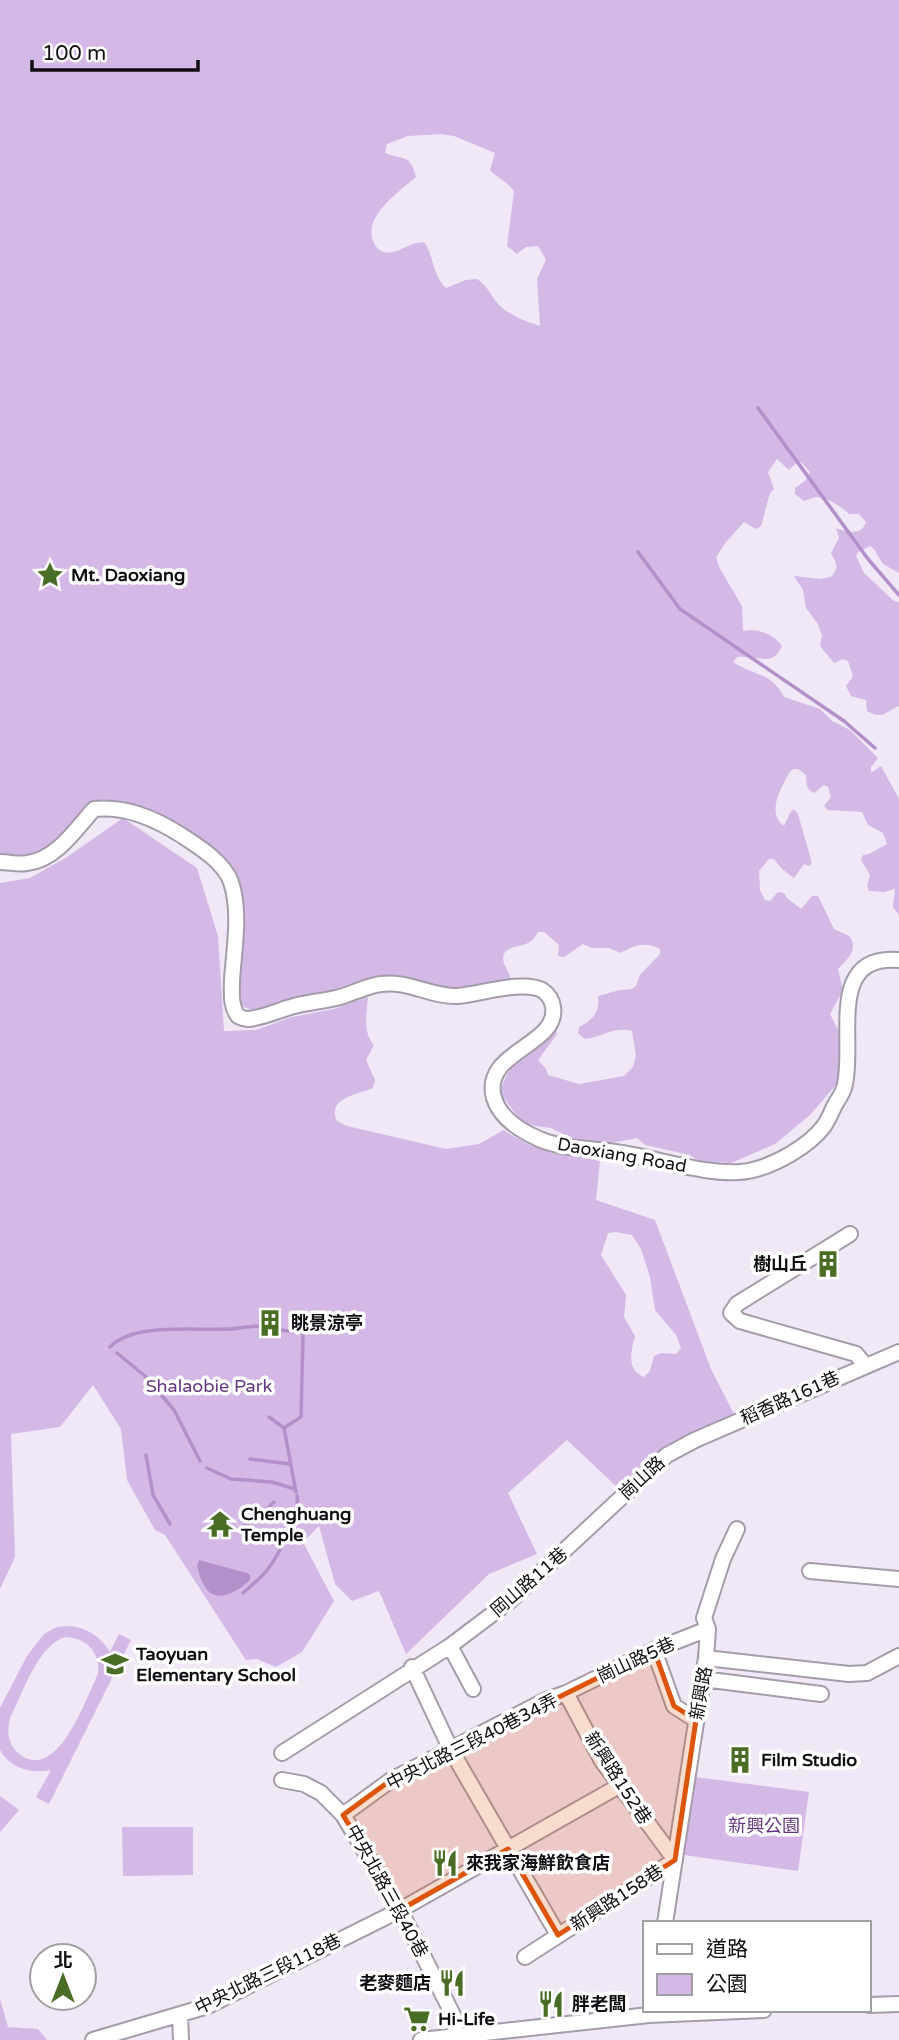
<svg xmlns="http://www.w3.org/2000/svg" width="899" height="2040" font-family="'Varela Round','Noto Sans TC',sans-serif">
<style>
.green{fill:#d4b8e6;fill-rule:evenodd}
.water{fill:#b490cb}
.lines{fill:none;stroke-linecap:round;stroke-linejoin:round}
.stream{stroke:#b490cb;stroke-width:3.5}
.minor-casing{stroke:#a49caa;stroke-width:18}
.minor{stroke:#fff;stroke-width:14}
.marked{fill:#dd550c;fill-opacity:0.2;stroke:#dd550c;stroke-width:5;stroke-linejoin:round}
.labels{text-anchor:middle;stroke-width:7;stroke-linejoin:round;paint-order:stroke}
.poi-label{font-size:18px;font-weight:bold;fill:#110e13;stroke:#fff;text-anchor:start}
.street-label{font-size:18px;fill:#110e13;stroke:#fff}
.park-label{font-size:18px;fill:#65377f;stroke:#fff}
</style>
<rect width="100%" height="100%" fill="#f0e7f7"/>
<path class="green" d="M0,0h899v573l-16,-9 -9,-15 -4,-3 -12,6 -2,4 8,17 30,28 5,1v104c-13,6 -18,14 -32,5l-1,-11 -15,-4 -5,-10 7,-10 -5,-15 -5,-2 -9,4 -14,-17 2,-10 -4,-12 -12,-16 -3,-18 -9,-14 26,3 11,-2c9,-10 5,-14 0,-24l8,-15 -3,-10c11,4 26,8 30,-6l-7,-8h-10c-7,-7 -22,-17 -33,-17 -4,1 -8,3 -12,4l-9,-7v-6l10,-7 5,-9 -8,-9 -5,-1 -8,8 -12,-11 -9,13 6,17 -4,4 -9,33 -5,3 -12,-7 -18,20 -10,15 4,12 22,37 1,25c14,-3 31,3 39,15 -9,22 -26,9 -45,11l-4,5c21,14 38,10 51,35l36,12 12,12 18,9 28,28 -7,9v6l10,-7 18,33v116l-6,-8 2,-18 -11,3 -15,-1 -2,-5 3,-11 -9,-15 2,-5 6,-1 18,-10 -4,-11 -15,-8 -6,-13 -34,-2 -4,-4 7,-9 -3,-10 -4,-2 -10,8c-9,-4 -7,-10 -8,-18l-8,-6h-5l-4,4c-8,15 -23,40 -5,53l6,-13 4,-4 4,5 14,49 -3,3 -5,-2 -10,14 -12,-9 -8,-10h-5l-10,12 1,19 5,10 5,1 8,-9 6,1 3,5 14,11 11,-13h6l16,33 15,7c10,13 -1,23 -11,33l5,21 -13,24 13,26 -4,38 -3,7 -26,30 -35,29 -44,19 -14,-1 -10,4 -17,-11 -45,-10 -8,-7 -41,8 -27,-9 -18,-9 -21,-3 -10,-5 -19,-26c1,-26 33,-50 50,-68l5,3 1,5 -19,26 8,9 2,6 31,9 45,-8 9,-9 3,-11 -4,-25c-17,-5 -31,6 -47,8l-7,-6 1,-6c14,-7 21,-15 19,-31l22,-6 12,-1 4,-3 4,-11 20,-21v-5c-13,-8 -27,-4 -39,4l-12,-5h-17l-9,-4 -19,13 -6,-1 1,-11 -15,-13h-6c-2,3 -4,7 -7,9 -7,7 -27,3 -28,17 0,7 7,15 8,22l-10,4 -58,5 -28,-9 -159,31 -10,-3 -8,-7 -2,-105 -23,-44 -35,-29 -57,-16 -7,-6h-6l-69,67 -5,2 -34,-10zM441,134l13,2 41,17 -5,17c8,9 17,11 24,21l-7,55 10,8 9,-7 12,-1 8,14 -9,19 3,47c-13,-4 -31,-11 -41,-21 -8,-9 -11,-19 -22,-26l-11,1 -20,8c-13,-12 -12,-30 -21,-45 -15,-3 -26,13 -41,9 -5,-1 -9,-6 -11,-11 -10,-25 27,-50 43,-64 -6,-24 -12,-16 -31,-24l2,-9 21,-8z
M123,818l74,50 21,68 6,95 32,-1 36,-13 42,-8 34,-12c-1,15 -6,35 6,48l-8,15 9,20 -2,8c-16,6 -47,11 -36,33l10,5 99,23 33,-5 25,-14c30,22 60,26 96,30l-4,40 59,20 56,149 24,47 -119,70 -49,-46 -59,53 29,61 -48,20 -83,80 -27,-63 -27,10 -17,-17 -16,-58 -16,16 31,59 -32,51 -26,15 -19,-8 -11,1 -81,-125 -10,-5 -28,-50 -6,-51 -28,-44 -33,42 -49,7 4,123 -15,32v-706l30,-5 37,-21zM616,1232l16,3 9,14 9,28 5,33 21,25 5,13 -5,6 -15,-1 -7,3 -4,15 -6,6c-18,-7 -13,-26 -9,-41l-11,-19 2,-22 -25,-40 7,-22z
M71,1626c17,3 29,10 39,26l9,-18 12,6 -82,164 -13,-7 15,-27c-20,4 -40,-1 -51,-20v-42l27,-52 17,-22 13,-7zM65,1637c22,1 35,15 33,37 -13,26 -41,111 -80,79 -11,-10 -11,-23 -8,-35 13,-25 27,-72 55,-81z
M695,1777l114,15 -11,79 -114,-16z
M0,1796l19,14 -19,22z
M122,1827h71v48l-70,1z
M0,1999l8,28 30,2 9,11h-47z"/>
<path class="water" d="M199,1560l48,13 3,2v5c-10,10 -33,25 -44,8 -5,-6 -7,-15 -9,-22z"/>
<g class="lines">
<path class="stream" d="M758,408l110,151 31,36
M638,552l42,57 164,112 31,27
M273,1329l30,4 -2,84 -17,11 12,64
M110,1347c24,-25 85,-16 118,-18 13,0 25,-5 38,-2
M117,1353l28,23 29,34 26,51
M269,1417l15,11
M146,1455l7,40 17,29
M250,1459l40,5
M207,1468l24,11 41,3 23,7
M238,1529l18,-10 18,-17
M243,1593c9,-8 18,-15 25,-24 11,-15 33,-56 29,-73"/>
<defs>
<path id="minor" d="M0,862c9,0 19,3 27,1 29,-3 49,-34 67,-54 32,-3 60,9 87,26 17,11 43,27 50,47 10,30 3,67 1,98 0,12 -2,25 6,36 4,2 5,3 10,3 15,-1 31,-9 46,-13 15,-4 31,-5 46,-9 14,-4 26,-11 41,-13 27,-4 50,13 77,12 22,-2 65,-16 84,-6 6,4 10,10 11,17 6,39 -72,44 -59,91 6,20 27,33 45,41 26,11 56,9 83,14 38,6 95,26 131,17 24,-6 56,-24 71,-44 5,-7 8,-16 12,-23 4,-6 8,-12 9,-19 10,-45 -19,-130 54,-124
M850,1234l-113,70 -6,9 9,8 116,33 9,11
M810,1571l89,8
M450,1646l23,43
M654,1650l20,56 22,14
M706,1658l143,16 18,-1 32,-17
M412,1667l39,83 107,185
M703,1679l118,15
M282,1753l168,-107 61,-46 156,-145 28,-15 204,-88
M282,1780l22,4 17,9 22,22 57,95 45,89 9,18 2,18
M343,1815l48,-35 155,-80 20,-7 88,-43 54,-21
M665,1923l41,-265 2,-29 -4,-11 19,-59 14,-30
M525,1957l150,-97 -73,-99 -36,-68
M869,2005l30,-1
M180,2015l1,25
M93,2040l115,-34 192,-96 219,-124
M421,2040l228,-25 115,-5"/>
</defs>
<use href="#minor" class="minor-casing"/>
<use href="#minor" class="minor"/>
</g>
<path class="marked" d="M654,1650l20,56 22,14 -21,140 -117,75 -50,-86 -108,61 -57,-95 48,-35z"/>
<defs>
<symbol id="sight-bare" viewBox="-9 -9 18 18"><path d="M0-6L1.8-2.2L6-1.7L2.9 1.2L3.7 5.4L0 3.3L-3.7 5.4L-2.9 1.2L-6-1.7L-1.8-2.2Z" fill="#4a6d26" stroke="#fff" stroke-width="2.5" paint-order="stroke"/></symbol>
<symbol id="building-bare" viewBox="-9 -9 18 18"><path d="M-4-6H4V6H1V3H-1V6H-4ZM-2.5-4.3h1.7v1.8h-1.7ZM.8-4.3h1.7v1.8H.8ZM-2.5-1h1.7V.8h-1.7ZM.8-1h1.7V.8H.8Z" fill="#4a6d26" stroke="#fff" stroke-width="2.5" paint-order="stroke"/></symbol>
<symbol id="temple-bare" viewBox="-9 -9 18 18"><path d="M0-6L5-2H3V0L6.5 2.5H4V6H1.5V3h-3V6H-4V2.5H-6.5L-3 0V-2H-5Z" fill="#4a6d26" stroke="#fff" stroke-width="2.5" paint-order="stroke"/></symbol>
<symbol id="school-bare" viewBox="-9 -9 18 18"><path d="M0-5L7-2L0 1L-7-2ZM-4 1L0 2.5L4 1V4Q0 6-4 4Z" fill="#4a6d26" stroke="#fff" stroke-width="2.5" paint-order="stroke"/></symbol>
<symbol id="restaurant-bare" viewBox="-9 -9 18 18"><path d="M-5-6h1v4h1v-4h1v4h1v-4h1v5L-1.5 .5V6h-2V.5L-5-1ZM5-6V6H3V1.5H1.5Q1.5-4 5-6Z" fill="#4a6d26" stroke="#fff" stroke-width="2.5" paint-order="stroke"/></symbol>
<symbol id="supermarket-bare" viewBox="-9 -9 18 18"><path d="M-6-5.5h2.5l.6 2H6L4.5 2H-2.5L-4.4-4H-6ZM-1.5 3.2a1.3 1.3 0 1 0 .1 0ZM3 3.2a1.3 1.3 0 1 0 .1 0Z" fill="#4a6d26" stroke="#fff" stroke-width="2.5" paint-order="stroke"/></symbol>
</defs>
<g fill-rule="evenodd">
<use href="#sight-bare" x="31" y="556" width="38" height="38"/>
<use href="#building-bare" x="809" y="1245" width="38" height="38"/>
<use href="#building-bare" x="251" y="1304" width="38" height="38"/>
<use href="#temple-bare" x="201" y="1505" width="38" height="38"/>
<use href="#school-bare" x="96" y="1645" width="38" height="38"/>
<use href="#building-bare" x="721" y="1741" width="38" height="38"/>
<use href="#restaurant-bare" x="426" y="1844" width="38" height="38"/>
<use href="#restaurant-bare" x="433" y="1964" width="38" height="38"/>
<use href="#restaurant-bare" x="532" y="1985" width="38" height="38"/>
<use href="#supermarket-bare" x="398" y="2000" width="38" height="38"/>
</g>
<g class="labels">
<g class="poi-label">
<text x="71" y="581">Mt. Daoxiang</text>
<text x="807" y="1270" text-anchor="end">樹山丘</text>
<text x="291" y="1329">眺景涼亭</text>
<text x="241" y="1520">Chenghuang<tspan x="241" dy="21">Temple</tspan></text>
<text x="136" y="1660">Taoyuan<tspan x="136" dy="21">Elementary School</tspan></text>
<text x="761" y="1766">Film Studio</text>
<text x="466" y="1869">來我家海鮮飲食店</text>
<text x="431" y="1989" text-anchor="end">老麥麵店</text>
<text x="572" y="2010">胖老闆</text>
<text x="438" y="2025">Hi-Life</text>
</g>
<g class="street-label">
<text transform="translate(622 1155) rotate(10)" y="6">Daoxiang Road</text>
<text transform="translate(790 1398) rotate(-24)" y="6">稻香路161巷</text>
<text transform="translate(642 1478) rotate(-43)" y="6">崗山路</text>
<text transform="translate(529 1582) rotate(-41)" y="6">岡山路11巷</text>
<text transform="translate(636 1660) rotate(-25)" y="6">崗山路5巷</text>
<text transform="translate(701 1693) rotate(-80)" y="6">新興路</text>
<text transform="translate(472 1742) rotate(-27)" y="6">中央北路三段40巷34弄</text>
<text transform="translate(618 1778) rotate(57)" y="6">新興路152巷</text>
<text transform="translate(387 1891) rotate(61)" y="6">中央北路三段40巷</text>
<text transform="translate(617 1898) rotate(-33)" y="6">新興路158巷</text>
<text transform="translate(268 1974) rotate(-26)" y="6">中央北路三段118巷</text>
</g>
<g class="park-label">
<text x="209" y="1392">Shalaobie Park</text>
<text x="764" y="1832">新興公園</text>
</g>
</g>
<rect x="643" y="1921" width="228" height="91" fill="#ffffff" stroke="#a09fa1" stroke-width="2"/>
<rect x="657" y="1944" width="35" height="10" fill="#ffffff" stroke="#a09fa1" stroke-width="2"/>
<text x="706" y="1956" font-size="21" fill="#110e13">道路</text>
<rect x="657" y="1974" width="35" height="21" fill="#d4b8e6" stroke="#a09fa1" stroke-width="2"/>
<text x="706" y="1991" font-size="21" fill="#110e13">公園</text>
<g transform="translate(63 1977)"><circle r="33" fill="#ffffff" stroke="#a09fa1" stroke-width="2"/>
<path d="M0-5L12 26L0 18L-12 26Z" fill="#4a6d26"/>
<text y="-10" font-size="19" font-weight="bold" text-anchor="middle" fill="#110e13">北</text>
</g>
<path d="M32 60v10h166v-10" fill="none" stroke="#110e13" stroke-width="3.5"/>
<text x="42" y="60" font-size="21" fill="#110e13" stroke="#ffffff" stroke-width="5" paint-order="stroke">100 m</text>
</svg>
